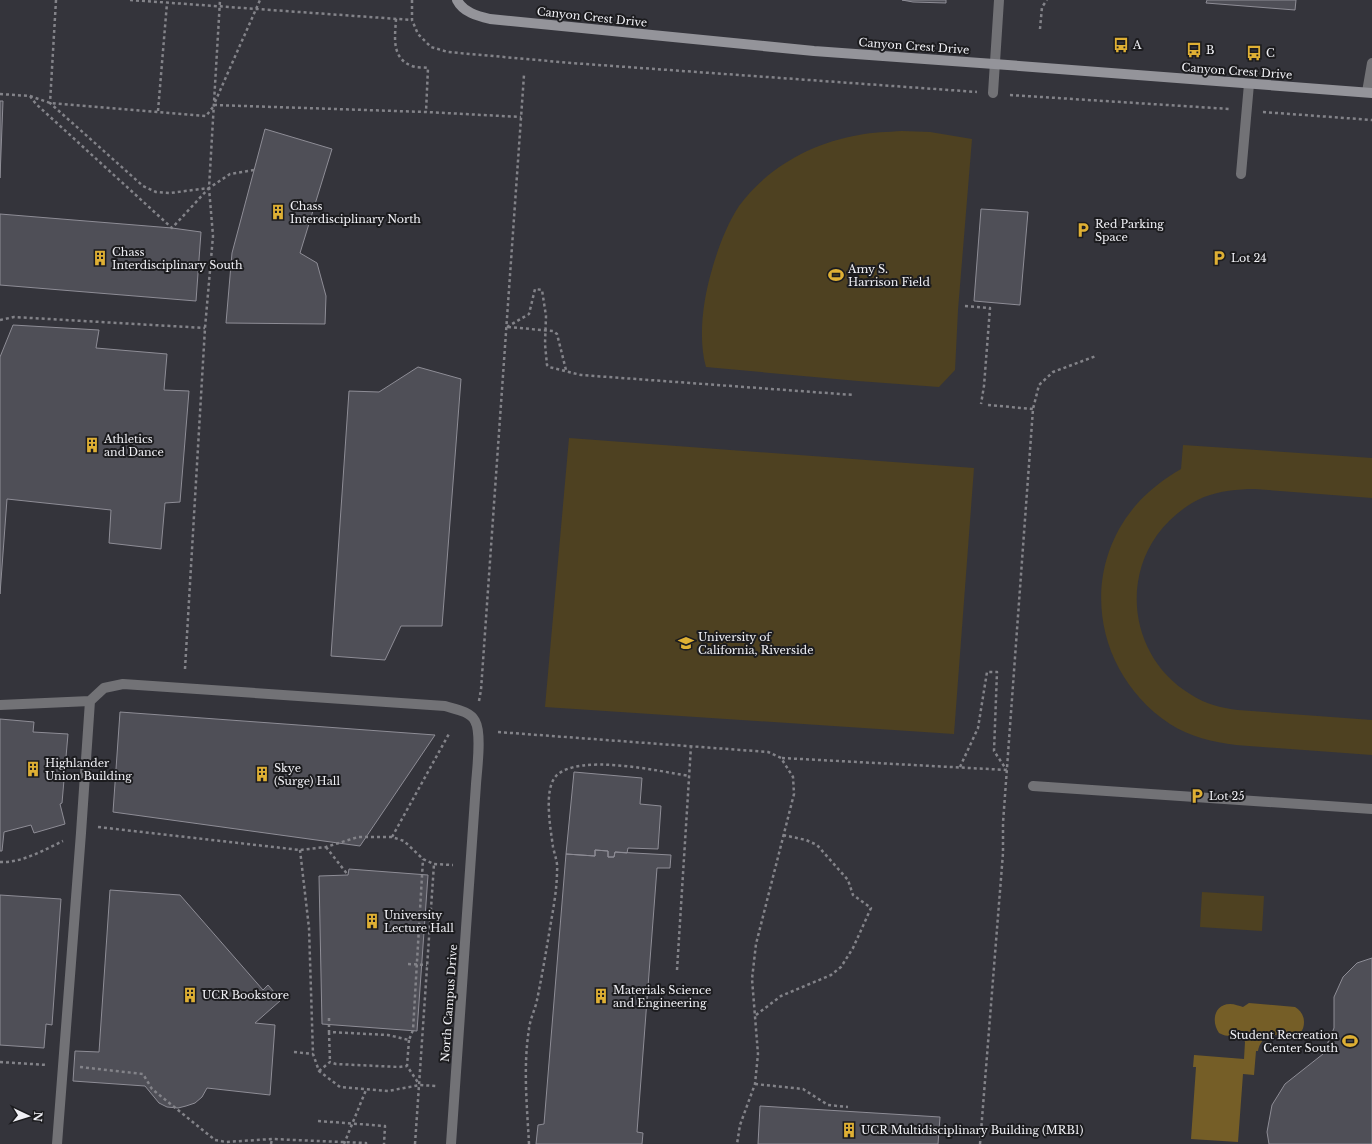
<svg xmlns="http://www.w3.org/2000/svg" width="1372" height="1144" font-family="'Libre Baskerville',serif">
<style>
.green{fill:#4e4121}
.water{fill:#755e27}
.building{fill:#4f4f57;stroke:#8e8d96}
.lines{fill:none;stroke-linecap:round;stroke-linejoin:round}
.path{stroke:#838389;stroke-width:2.5;stroke-dasharray:3 3;stroke-linecap:butt}
.lane{stroke:#727276;stroke-width:10}
.secondary{stroke:#94949a;stroke-width:10}
.labels{text-anchor:middle;stroke-width:4;stroke-linejoin:round;paint-order:stroke}
.street-label{font-size:11px;fill:#f0f0f5;stroke:#1c1c1f}
.poi-label{font-size:11px;fill:#f0f0f5;stroke:#1c1c1f;text-anchor:start}
</style>
<rect width="100%" height="100%" fill="#34343b"/>
<path class="green" d="M902,131l28,1 42,7 -14,171 -3,60 -16,17 -81,-6 -152,-14c-8,-28 -3,-66 5,-94 6,-22 15,-47 28,-67 29,-39 73,-63 120,-71 14,-3 29,-3 43,-4z
M569,438l405,30 -20,266 -409,-27z
M1183,445l189,13v40l-117,-9c-18,0 -35,2 -51,8 -19,8 -35,22 -47,38 -37,52 -22,126 33,159 15,10 31,14 48,16l134,10v35l-136,-10c-23,-3 -46,-8 -66,-21 -74,-49 -93,-150 -34,-219 13,-15 28,-26 45,-36z
M1202,892l62,4 -2,35 -62,-4z"/>
<path class="water" d="M1249,1003l46,4c5,3 9,8 9,15 0,4 -1,8 -4,11 -10,12 -19,0 -29,2 -7,2 -12,9 -13,16h-2l-2,24 -11,-1 -5,68 -47,-3 5,-72h-3l1,-12 50,4 1,-17 -2,-4c-9,-5 -13,1 -24,-5 -8,-11 -5,-29 11,-29 5,0 9,2 13,3z"/>
<path class="building" d="M902,0h44v3l-33,-1z
M1207,0h89l-1,10 -89,-7z
M0,101h3l-3,77z
M265,129l67,20 -32,104 17,10 9,33 -1,28 -99,-1 6,-70z
M981,209l47,3 -8,93 -46,-4z
M0,214l172,14 29,4 -5,69 -196,-16z
M13,325l86,5 -3,18 71,6 -3,36 25,1 -9,111 -15,1 -4,46 -52,-6 2,-33 -104,-11 -7,95v-237z
M418,367l43,12 -19,247h-41l-16,34 -54,-4 18,-265 30,1z
M120,712l315,23 -75,111 -247,-34z
M0,719l34,3 -1,10 35,2 -6,69 -2,1 5,20 -31,9 -3,-8 -27,7 -2,19h-2z
M574,772l68,6 -2,26 21,2 -3,43 -30,-1 -1,5 -12,-1 -1,5h-6v-6l-13,-1v6l-29,-2z
M595,850l13,1v6h6l1,-5 56,3 -1,13h-13l-20,264 6,1 -1,11h-106l2,-19 6,-1 22,-270 29,2z
M349,869l79,6 -11,156 -95,-7 -3,-148 29,-1z
M110,890l70,5 83,95 5,-5 13,15 -26,23 20,2 -5,70 -63,-7 -5,9 -7,6 -9,3 -8,2 -11,-1 -8,-4 -14,-17 -72,-5 2,-30 24,1z
M0,895l61,4 -9,126 -6,-1 -2,24 -44,-3z
M1372,958v186h-103l-2,-12 5,-27 13,-21 38,-30 11,-26v-31l9,-20 14,-14z
M760,1106l180,11 -2,27h-180z"/>
<g class="lines">
<path class="path" d="M56,0l-6,103 93,83 13,6 14,1 39,-5 21,-14 24,-4
M130,0l282,20
M412,0v20l6,14 13,13 17,5 123,11 406,29
M396,19c-1,18 -5,39 16,47 5,2 11,1 16,2l-2,44
M1040,29l2,-22 5,-7
M0,94l30,2 20,7 156,13 7,-9
M1010,95l220,14
M30,96l6,8 136,124 37,-40 11,-188
M215,102l45,-102
M214,105l212,7 95,5
M158,111l9,-108
M1263,112l109,8
M965,306l25,2 -6,78 -3,18
M0,320l14,-3 191,11
M507,327l22,-13 6,-25 7,1 4,26 -1,28 2,21 2,2 32,8 273,20
M508,327l45,4 4,3 9,36
M988,405l45,4
M185,669l20,-341 8,-92 -4,-48
M479,701l2,-11 43,-615
M498,732l270,20 13,6 12,19 1,17 -38,150 -4,35 6,75 -3,30 -15,41 -3,19
M782,758l225,12
M960,767l18,-39 9,-56h10l-3,79 12,18
M98,827l202,23 26,-3 32,-10h34l12,4 19,18 11,5 19,1
M392,837l58,-105
M326,847l22,28
M300,850l9,78 4,126 6,17 21,16 48,4 32,-6 16,1
M0,862c22,1 44,-12 63,-21
M408,964l19,1
M677,970l14,-224
M756,1015l25,-19 50,-21 10,-8 12,-19 18,-40 -18,-13 -5,-15 -31,-35 -11,-5 -23,-5
M329,1018v14l59,3 21,5 4,-10 10,-171
M329,1032l1,30
M409,1040l-2,26 12,18
M294,1052l19,2
M0,1062l47,3
M80,1067l63,7 9,15 63,51 11,2 46,-3 94,4v1
M319,1071l11,-9 6,2 63,3 8,-1
M755,1084l48,5 25,16 20,2
M318,1121l67,5 -1,18
M271,1144l1,-5
M344,1144l22,-54
M415,1144l19,-280
M529,1144c-2,-38 -6,-77 0,-115 1,-10 6,-19 8,-29 5,-24 9,-48 13,-72 3,-18 7,-38 7,-57 1,-8 -2,-15 -4,-24 -2,-16 -10,-57 3,-71 22,-23 103,-5 133,0
M980,1144l23,-291v-30l30,-414 6,-24 14,-13 43,-16"/>
<path class="lane" d="M1367,92l5,-29
M993,93l6,-93
M1241,174l8,-90
M0,705l90,-4
M1033,786l339,23
M57,1144l24,-311 9,-132 14,-13 19,-4 322,22c9,3 25,5 30,15 7,12 2,48 1,63l-25,360"/>
<path class="secondary" d="M457,0c6,12 20,16 33,19l324,32 180,13 378,29"/>
</g>
<defs>
<symbol id="bus-bare" viewBox="-9 -9 18 18"><path d="M-5-6H5V4H4V6H2V4H-2V6H-4V4H-5ZM-3.5-4V0h7V-4ZM-3.5 1.2v1.5H-2V1.2ZM2 1.2v1.5H3.5V1.2Z" fill="#dfb034" stroke="#1c1c1f" stroke-width="2.5" paint-order="stroke"/></symbol>
<symbol id="building-bare" viewBox="-9 -9 18 18"><path d="M-4-6H4V6H1V3H-1V6H-4ZM-2.5-4.3h1.7v1.8h-1.7ZM.8-4.3h1.7v1.8H.8ZM-2.5-1h1.7V.8h-1.7ZM.8-1h1.7V.8H.8Z" fill="#dfb034" stroke="#1c1c1f" stroke-width="2.5" paint-order="stroke"/></symbol>
<symbol id="parking-bare" viewBox="-9 -9 18 18"><path d="M-3.5-5.5H1a3.5 3.5 0 0 1 0 7H-1V5.5H-3.5ZM-1-3.4V-.6H.8a1.4 1.4 0 0 0 0-2.8Z" fill="#dfb034" stroke="#1c1c1f" stroke-width="2.5" paint-order="stroke"/></symbol>
<symbol id="stadium-bare" viewBox="-9 -9 18 18"><path d="M0-5a6.5 5 0 1 0 0 10a6.5 5 0 1 0 0-10ZM-3.5-1.8h7v3.6h-7Z" fill="#dfb034" stroke="#1c1c1f" stroke-width="2.5" paint-order="stroke"/></symbol>
<symbol id="university-bare" viewBox="-9 -9 18 18"><path d="M0-5L7-2L0 1L-7-2ZM-4 1L0 2.5L4 1V4Q0 6-4 4Z" fill="#dfb034" stroke="#1c1c1f" stroke-width="2.5" paint-order="stroke"/></symbol>
</defs>
<g fill-rule="evenodd">
<use href="#bus-bare" x="1110" y="34" width="22" height="22"/>
<use href="#bus-bare" x="1183" y="39" width="22" height="22"/>
<use href="#bus-bare" x="1243" y="42" width="22" height="22"/>
<use href="#building-bare" x="267" y="201" width="22" height="22"/>
<use href="#parking-bare" x="1072" y="219" width="22" height="22"/>
<use href="#building-bare" x="89" y="247" width="22" height="22"/>
<use href="#parking-bare" x="1208" y="247" width="22" height="22"/>
<use href="#stadium-bare" x="825" y="264" width="22" height="22"/>
<use href="#building-bare" x="81" y="434" width="22" height="22"/>
<use href="#university-bare" x="675" y="632" width="22" height="22"/>
<use href="#building-bare" x="22" y="758" width="22" height="22"/>
<use href="#building-bare" x="251" y="763" width="22" height="22"/>
<use href="#parking-bare" x="1186" y="785" width="22" height="22"/>
<use href="#building-bare" x="361" y="910" width="22" height="22"/>
<use href="#building-bare" x="179" y="984" width="22" height="22"/>
<use href="#building-bare" x="590" y="985" width="22" height="22"/>
<use href="#stadium-bare" x="1339" y="1030" width="22" height="22"/>
<use href="#building-bare" x="838" y="1119" width="22" height="22"/>
</g>
<g class="labels">
<g class="street-label">
<text transform="translate(592 17) rotate(6)" y="4">Canyon Crest Drive</text>
<text transform="translate(914 46) rotate(4)" y="4">Canyon Crest Drive</text>
<text transform="translate(1237 71) rotate(4)" y="4">Canyon Crest Drive</text>
<text transform="translate(449 1003) rotate(-86)" y="4">North Campus Drive</text>
</g>
<g class="poi-label">
<text x="1133" y="49">A</text>
<text x="1206" y="54">B</text>
<text x="1266" y="57">C</text>
<text x="290" y="210">Chass<tspan x="290" dy="13">Interdisciplinary North</tspan></text>
<text x="1095" y="228">Red Parking<tspan x="1095" dy="13">Space</tspan></text>
<text x="112" y="256">Chass<tspan x="112" dy="13">Interdisciplinary South</tspan></text>
<text x="1231" y="262">Lot 24</text>
<text x="848" y="273">Amy S.<tspan x="848" dy="13">Harrison Field</tspan></text>
<text x="104" y="443">Athletics<tspan x="104" dy="13">and Dance</tspan></text>
<text x="698" y="641">University of<tspan x="698" dy="13">California, Riverside</tspan></text>
<text x="45" y="767">Highlander<tspan x="45" dy="13">Union Building</tspan></text>
<text x="274" y="772">Skye<tspan x="274" dy="13">(Surge) Hall</tspan></text>
<text x="1209" y="800">Lot 25</text>
<text x="384" y="919">University<tspan x="384" dy="13">Lecture Hall</tspan></text>
<text x="613" y="994">Materials Science<tspan x="613" dy="13">and Engineering</tspan></text>
<text x="202" y="999">UCR Bookstore</text>
<text x="1338" y="1039" text-anchor="end">Student Recreation<tspan x="1338" dy="13">Center South</tspan></text>
<text x="861" y="1134">UCR Multidisciplinary Building (MRB1)</text>
</g>
</g>
<g transform="translate(28 1116) rotate(94)" stroke="#1c1c1f" stroke-width="3" paint-order="stroke">
<path d="M0-3L7 15L0 10L-7 15Z" fill="#f0f0f5"/>
<text y="-6" font-size="11" font-weight="bold" text-anchor="middle" fill="#f0f0f5">N</text>
</g>
</svg>
